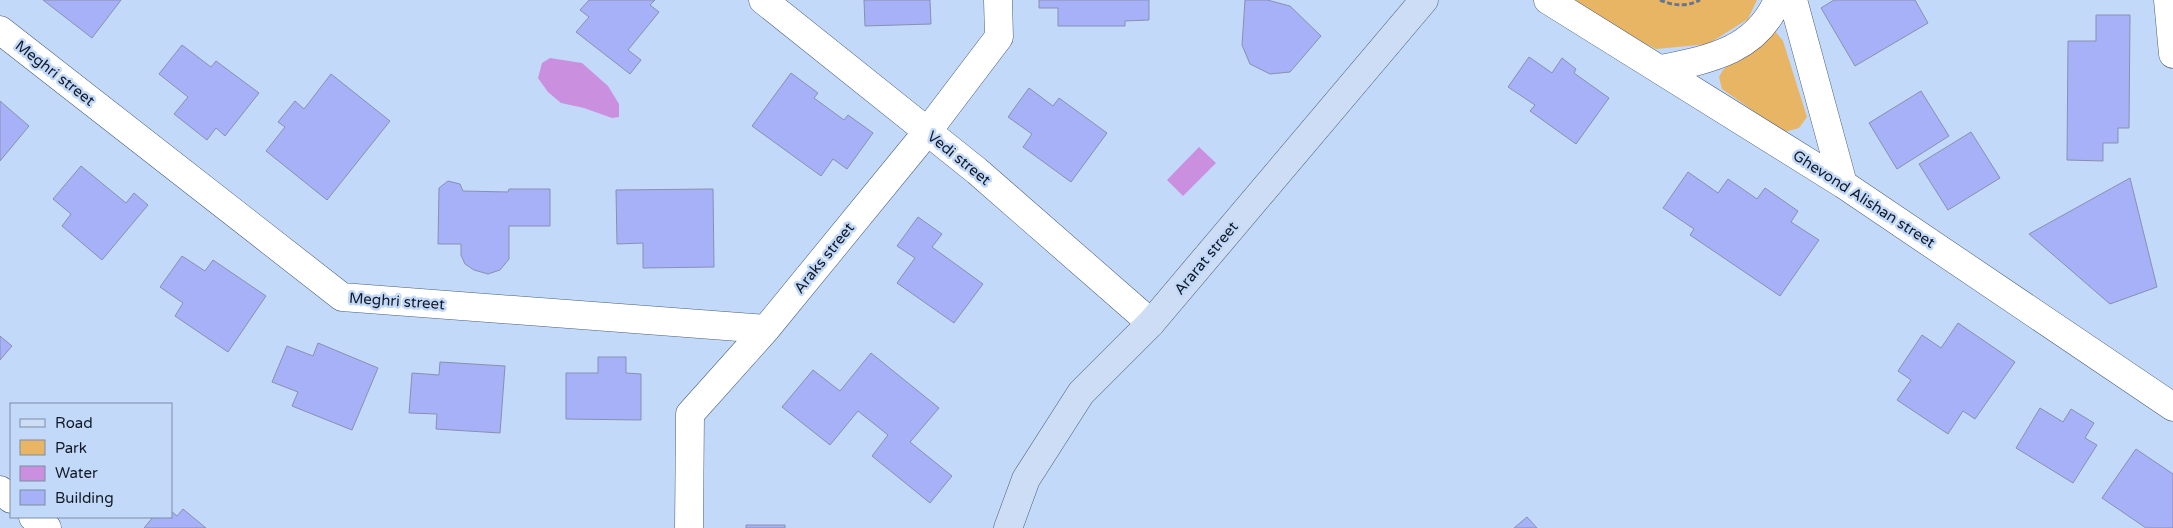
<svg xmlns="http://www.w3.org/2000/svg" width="2173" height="528" font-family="'Varela Round',sans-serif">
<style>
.green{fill:#e8b564}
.water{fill:#ca8fdf}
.building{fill:#a6b1f8;stroke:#898fb1}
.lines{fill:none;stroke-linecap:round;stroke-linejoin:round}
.street-casing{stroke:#4a5e79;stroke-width:29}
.secondary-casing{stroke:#4a5e79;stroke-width:29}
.path{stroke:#67768b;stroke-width:3;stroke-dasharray:5 2.5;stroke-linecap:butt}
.street{stroke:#fff;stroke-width:28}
.secondary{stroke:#ccddf5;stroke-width:28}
.labels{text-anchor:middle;stroke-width:5;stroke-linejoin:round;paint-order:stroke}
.street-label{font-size:15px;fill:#121a25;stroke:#c3d9f9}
</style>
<rect width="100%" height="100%" fill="#c3d9f9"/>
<path class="green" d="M1570,0h187l-9,19 -40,25 -52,5 -39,-19z
M1775,31l8,10 24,76 -8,11 -15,4 -62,-43 -3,-12 4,-7 38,-34z"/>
<path class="water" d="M550,58l32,5 26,23 11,18v13l-7,1 -28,-10 -23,-5 -13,-11 -10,-14 4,-15z
M1199,147l17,16 -33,33 -16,-16z"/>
<path class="building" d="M43,0h78l-29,38z
M589,0h66l-5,5 9,7 -31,38 13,10 -11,14 -54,-42 13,-15 -9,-7z
M864,0h66l1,24 -66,2z
M1039,0h110v20l-24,1v5h-67v-18h-19z
M1245,0h22l23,6 31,30 -31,36 -20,2 -20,-10 -8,-19z
M1834,0h81l13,23 -73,43 -34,-58z
M2096,15h34l-1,113h-11v15h-15v18l-36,-1 1,-119h28z
M182,45l29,22 5,-6 43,32 -34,43 -9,-8 -9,12 -33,-26 14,-17 -29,-23z
M1529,57l23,16 10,-15 14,11 -2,4 35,25 -33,46 -46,-33 5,-6 -27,-18z
M791,73l27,20 -4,5 30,22 4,-5 25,18 -26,36 -14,-10 -12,17 -69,-50z
M331,74l59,47 -63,79 -61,-49 19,-24 -7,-5 17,-21 9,8z
M1029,88l24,18 6,-8 48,35 -36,49 -48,-35 9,-13 -24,-17z
M1921,91l28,45 -52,33 -28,-46z
M0,101l29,25 -29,35z
M1971,132l29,46 -52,32 -29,-46z
M81,166l45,37 8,-10 14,12 -46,55 -40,-34 9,-12 -18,-15z
M1688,172l30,21 10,-14 29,20 8,-11 33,23 -7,11 28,18 -39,56 -90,-61 4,-6 -31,-21z
M2130,178l27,109 -47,17 -81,-70z
M448,181l12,3 3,7 45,1 1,-3h41v37h-41v33l-9,11 -12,4 -14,-4 -9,-6 -4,-9v-11h-23l1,-56z
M713,189l1,78 -71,1v-25l-26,1 -1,-54z
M918,217l24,17 -10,13 51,37 -29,39 -57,-40 18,-25 -18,-12z
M182,256l23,15 8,-11 53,36 -38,56 -53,-36 8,-13 -23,-16z
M1958,323l57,39 -40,57 -12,-8 -15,23 -51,-34 14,-20 -13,-9 24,-36 19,13z
M0,336l12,10 -12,14z
M318,343l60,25 -26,62 -60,-24 6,-14 -26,-10 15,-36 26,10z
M871,353l68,55 -29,34 42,34 -22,27 -58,-47 16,-21 -30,-24 -28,34 -48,-38 31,-37 27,21z
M598,357h28v16l15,1v46l-75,-1v-46h32z
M440,362l65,4 -5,67 -64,-4 1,-15 -28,-1 3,-40 27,2z
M2040,408l23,14 8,-13 23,14 -9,15 12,7 -24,38 -57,-35z
M2136,449l37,25v54h-27l-44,-30z
M183,509l23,19h-62l9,-11h18v-6l6,5z
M1527,517l10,11h-23z
M746,525h39v3h-39z"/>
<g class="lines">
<defs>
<path id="street" d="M763,0l214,171 174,152
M1548,0l295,184 330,223
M1793,0l50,184
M2168,0l5,54
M0,30l342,267 424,32
M1661,69c49,-10 95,-18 117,-69
M0,490l11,9
M33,517l14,11
M689,528l1,-114 76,-85 161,-197 72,-95 -1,-37"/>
<path id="secondary" d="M1008,528l18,-49 55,-86 70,-70 273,-323"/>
</defs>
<use href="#street" class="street-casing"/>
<use href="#secondary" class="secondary-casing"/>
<path class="path" d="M1660,0c14,6 26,7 40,0"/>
<use href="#street" class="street"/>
<use href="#secondary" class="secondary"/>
</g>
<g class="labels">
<g class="street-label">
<text transform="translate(55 73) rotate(38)" y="5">Meghri street</text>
<text transform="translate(959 158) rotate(39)" y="5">Vedi street</text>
<text transform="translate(1864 199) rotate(33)" y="5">Ghevond Alishan street</text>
<text transform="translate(824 258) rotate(-51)" y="5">Araks street</text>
<text transform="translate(1206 258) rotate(-50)" y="5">Ararat street</text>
<text transform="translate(397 301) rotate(4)" y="5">Meghri street</text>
</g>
</g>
<rect x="10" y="403" width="162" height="115" fill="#c3d9f9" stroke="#7c8da4"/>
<rect x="20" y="419" width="25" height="8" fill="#ccddf5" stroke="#7c8da4"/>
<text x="55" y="428" font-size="15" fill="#121a25">Road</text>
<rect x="20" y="440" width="25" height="15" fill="#e8b564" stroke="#7c8da4"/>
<text x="55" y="453" font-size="15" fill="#121a25">Park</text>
<rect x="20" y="466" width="25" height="15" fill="#ca8fdf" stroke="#7c8da4"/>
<text x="55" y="478" font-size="15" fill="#121a25">Water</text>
<rect x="20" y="490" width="25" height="15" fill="#a6b1f8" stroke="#7c8da4"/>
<text x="55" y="503" font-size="15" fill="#121a25">Building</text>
</svg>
